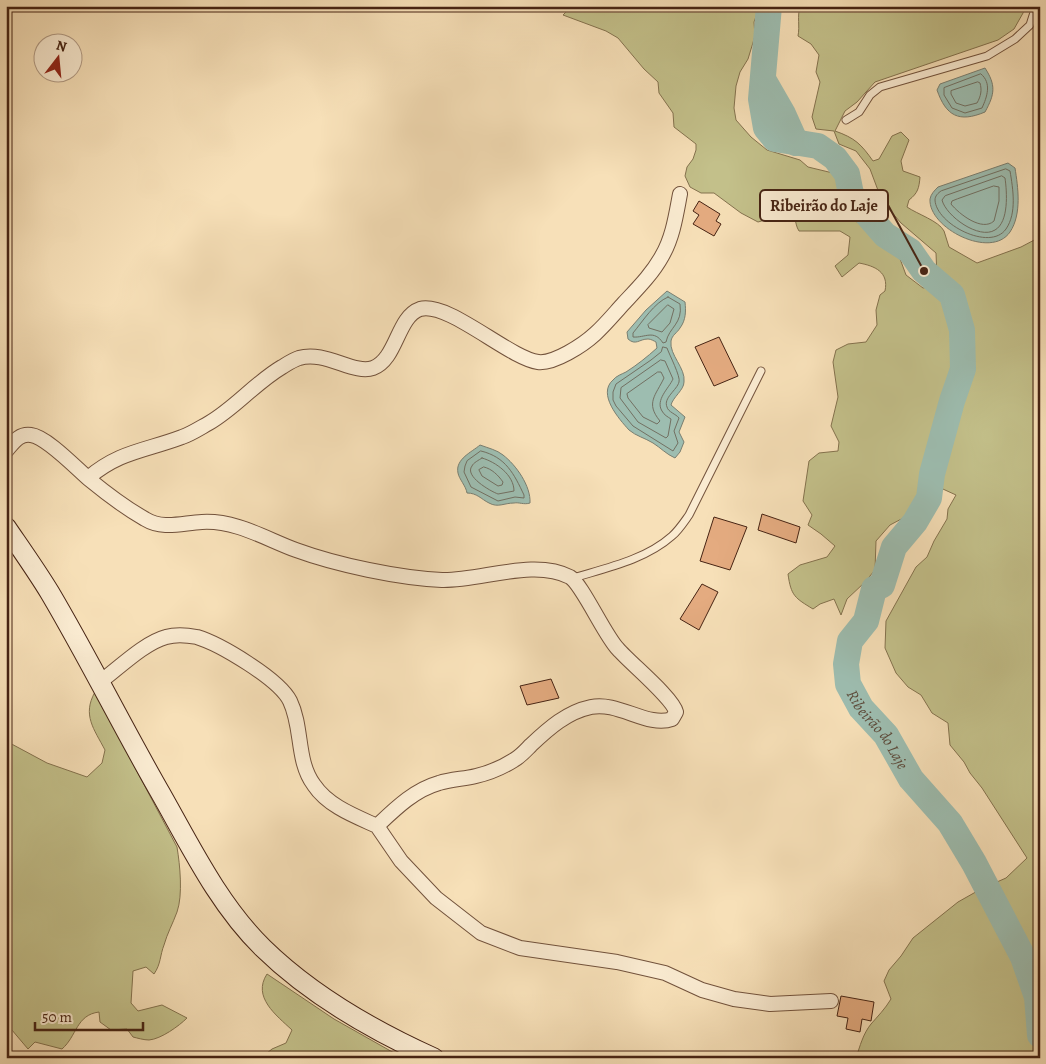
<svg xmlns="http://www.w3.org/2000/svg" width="1046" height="1064" font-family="Alegreya,serif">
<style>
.green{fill:#c3c08a;stroke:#84724e}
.water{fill:#9dbdb0;stroke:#7a7f71}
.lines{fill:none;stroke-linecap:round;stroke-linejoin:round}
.shore{stroke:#727062;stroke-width:1}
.river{stroke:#9dbdb0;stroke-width:26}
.building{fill:#e4ab80;stroke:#462313}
.lane-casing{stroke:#72523c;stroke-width:9}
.street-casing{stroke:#72523c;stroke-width:16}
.secondary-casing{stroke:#462313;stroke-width:21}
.lane{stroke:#faebd1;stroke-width:7}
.street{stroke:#faebd1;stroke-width:14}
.secondary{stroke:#faebd1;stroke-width:19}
.labels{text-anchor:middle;stroke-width:5;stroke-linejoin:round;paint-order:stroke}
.water-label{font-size:16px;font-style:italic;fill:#5c4a3a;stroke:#faebd1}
.leader{fill:none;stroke:#462313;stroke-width:2}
.callout-dot{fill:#462313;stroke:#faebd1;stroke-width:2}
.callout{fill:#faebd1;stroke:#462313;stroke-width:2}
.callout-label{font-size:16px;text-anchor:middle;font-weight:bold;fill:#462313}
</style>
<rect width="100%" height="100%" fill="#f7e0b8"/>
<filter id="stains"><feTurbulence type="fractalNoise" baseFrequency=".004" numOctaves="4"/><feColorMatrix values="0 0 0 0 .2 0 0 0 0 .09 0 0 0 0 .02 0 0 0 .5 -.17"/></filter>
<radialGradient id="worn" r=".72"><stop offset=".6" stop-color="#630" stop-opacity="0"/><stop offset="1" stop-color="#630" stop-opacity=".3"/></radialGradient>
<path class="green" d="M576,6h184l-6,16 1,14 -7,23 -8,13 -4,14 -2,22 2,12 15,17 16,13 33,10 8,7 29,7 5,7 1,26 11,14 11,3 10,13 24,19 7,19 17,13 10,-2 4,-9 -1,-24 -35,-30 -19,-22 -12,-32 -14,-18 -17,-7 -5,-13 -18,-2 -4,-12 8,-35 -4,-10 3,-17 -8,-11 -13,-8c2,-10 -1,-19 2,-30h227l-13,23 -16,11 -123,42 -18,20 -12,9 -10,20c20,7 26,13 38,30l6,-2 13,-23 9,-4 8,8 -8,21 2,10 17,6c-1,11 -2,16 -11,23l-2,7c10,7 32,14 37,24 2,5 3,11 5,16l28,16 44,-16 19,-10v821h-184c4,-12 7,-24 15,-34 7,-8 14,-15 20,-25l-7,-18 5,-11 12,-14 12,-18 45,-36 23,-13 25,-11 21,-20 -45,-70 -12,-15 -6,-11 -14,-17 -2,-22 -16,-10 -11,-18 -13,-8 -12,-14 -11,-25 1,-27 30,-54 11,-10 7,-16 13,-22 1,-10 8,-14 -35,-16 -4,19 -10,18 -17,9 -14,16 -1,29 -11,13 -17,16 -6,16 -7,-16 -14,5 -7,5c-18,-11 -22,-13 -25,-35l12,-9 27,-8 8,-11 -14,-12 -13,-9 4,-10 -9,-14 6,-40 10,-8 19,-2 1,-9 -8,-16 7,-29 -5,-35 3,-12 12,-6 18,-2 11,-17 -1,-15 4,-15 5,-4c4,-19 -10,-25 -26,-28l-17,14 -7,-11 13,-11 2,-18 -10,-6h-41c-5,-8 -3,-16 -6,-26l-12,4 -9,9 -14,4 -17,-9 -27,-20h-13l-11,-6 -5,-11 2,-9 6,-8 3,-9v-6l-22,-17 -1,-14 -14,-20 -1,-11 -14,-13 -26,-31 -12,-7 -43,-16 6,-6z
M95,692l82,155c3,18 6,48 0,65 -4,11 -10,22 -13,33 -4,10 -3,19 -10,29l-8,-7 -13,4 -2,32 7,8 24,-6 25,13c-8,8 -26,21 -38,22 -5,0 -12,-2 -16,-3l-6,-8 -16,1 -11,-8 -1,-10c-23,3 -22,24 -37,37l-27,-7 -7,7 -22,-26v-282l41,22 40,14 15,-14 3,-13c-11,-21 -23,-35 -10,-58z
M267,974l67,45 69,39h-142l11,-9 14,-6 6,-13c-16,-15 -40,-33 -25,-56z"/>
<path class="water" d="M985,68c11,17 10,26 0,44 -26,11 -39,4 -48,-22l3,-6z
M1008,163l7,5c3,19 7,46 -5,64 -19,28 -82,-4 -80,-33 1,-5 4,-8 8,-12z
M667,291l18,11c1,9 1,18 -5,26 -3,5 -8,7 -9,13 -2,14 15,27 13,41 0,8 -11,15 -13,23l14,12 -6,15 5,10 -4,10 -5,6c-9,-4 -14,-10 -22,-15 -8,-5 -17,-7 -24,-13 -10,-11 -32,-36 -16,-50 3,-4 9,-6 13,-8 11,-7 21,-15 31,-24l-1,-6c-2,-1 -5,-3 -8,-3 -9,0 -12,7 -20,0l-1,-7 19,-22z
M480,445c8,3 17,5 23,10 13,10 28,31 27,48 -6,2 -11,-1 -16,0 -10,0 -16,5 -25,0 -8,-4 -12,-10 -22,-10 -1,-7 -8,-14 -9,-20 -3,-14 14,-21 22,-28z"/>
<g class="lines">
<path class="shore" d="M981,74c11,9 6,23 1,34l-17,5 -13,-5 -8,-13v-7z
M978,82l2,1c2,7 1,13 -3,20l-12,3 -9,-3 -5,-9v-3z
M1006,169l4,2c3,18 7,42 -4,58 -16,23 -70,-5 -71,-29 0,-4 3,-7 6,-9z
M1002,176l3,2c2,14 4,44 -10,52 -16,10 -49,-14 -53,-30l3,-4z
M994,186l5,1v14l-5,20c-12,11 -35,-7 -43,-17l1,-3 5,-2z
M668,297l12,7c3,20 -11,23 -14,38l-3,1c-9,-14 -18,-5 -30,-6v-4c10,-12 21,-30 35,-36z
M668,305l6,4 -4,14 -8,9 -13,-4 -1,-3z
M663,347l4,1c2,6 14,29 12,34 -2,8 -16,16 -12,25 1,5 9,7 12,11l-5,13 4,12 -5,8 -40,-25 -17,-20 -3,-6v-8l3,-8 35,-24 10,-8z
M661,360l4,1 8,18c-4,9 -18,21 -11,32 2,4 6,6 9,8l-3,17 -2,2 -28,-16 -18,-24 1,-10z
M658,372h3l3,6c-8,17 -19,25 -4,43l-3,3 -14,-7 -15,-19 -1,-4z
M481,451c25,6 33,23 43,44v3l-9,-1 -17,4 -27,-14 -7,-15 1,-6 2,-5z
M482,458c14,4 32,17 32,33l-16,3c-8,-3 -34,-18 -26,-28 1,-3 7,-6 10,-8z
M484,467c8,2 14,8 19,15l-1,3 -4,1 -16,-10 -3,-6z"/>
<g class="river">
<path id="s1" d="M769,6l-8,93 5,29 9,11 43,7 17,12 12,16 4,20 13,17 21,24 25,16 14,20 28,24 10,35 1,39 -11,32 -20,73 -3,24 -14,24 -21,25 -12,38 -8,4 -8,32 -16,20 -4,23 2,20 13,24 25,27 25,44 39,44 24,40 49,94 14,40 3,38"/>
<path d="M764,81l19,33 13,29"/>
</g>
</g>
<path class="building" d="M699,201l21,13 -4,7 5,3 -7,12 -21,-12 6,-9 -6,-4z
M719,337l19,39 -24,10 -19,-39z
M762,514l38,13 -4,16 -38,-13z
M714,517l33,10 -17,43 -30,-9z
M702,584l16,8 -19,38 -19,-11z
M551,679l8,19 -32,7 -7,-19z
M841,996l33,6 -3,19 -9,-2 -2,13 -14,-3 2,-11 -11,-2z"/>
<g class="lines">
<defs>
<path id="lane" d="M846,120l13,-8 11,-17 10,-8 107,-31 28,-17 15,-14 6,-19
M573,578c33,-10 72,-18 99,-42 7,-6 12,-14 17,-21l72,-144"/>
<path id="street" d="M6,451c7,-8 13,-18 25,-16 16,2 46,34 59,45 17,14 36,28 55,39 18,11 37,4 57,3 34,-2 64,17 94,28 41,15 103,28 146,30 39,1 92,-22 128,-3 12,7 35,59 48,72 12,14 55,49 58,63l-4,7c-24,9 -54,-18 -81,-12 -24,5 -42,21 -60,38 -5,5 -10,11 -17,15 -11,7 -25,13 -38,16 -12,3 -25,3 -37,7 -25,7 -44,26 -62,43 -22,-10 -49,-20 -63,-41 -18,-24 -11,-57 -24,-84 -11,-22 -70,-57 -93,-64 -10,-2 -21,-3 -31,0 -22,6 -47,31 -66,45
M88,478c32,-27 57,-27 94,-41 9,-3 18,-9 27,-14 26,-15 46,-40 73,-56 5,-3 11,-7 17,-9 26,-8 55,17 74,10 24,-9 24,-51 47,-59 28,-8 89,49 118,53 16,2 45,-17 57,-28 10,-9 19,-20 29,-31 14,-15 28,-29 38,-47 11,-19 14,-41 18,-62
M377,826l24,35 35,37 45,35 39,15 97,14 48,11 37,17 32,9 36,5 61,-3"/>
<path id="secondary" d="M6,527c15,22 30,43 44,66 39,66 73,135 111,201 30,53 58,111 102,154 49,48 109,82 171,110"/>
</defs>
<use href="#lane" class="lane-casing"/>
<use href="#street" class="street-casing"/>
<use href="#secondary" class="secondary-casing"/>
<use href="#lane" class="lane"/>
<use href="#street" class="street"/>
<use href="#secondary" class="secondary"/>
</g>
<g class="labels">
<g class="water-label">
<text dy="6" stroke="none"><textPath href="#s1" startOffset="861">Ribeirão do Laje</textPath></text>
</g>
</g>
<path class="leader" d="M924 271L888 205"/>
<circle class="callout-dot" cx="924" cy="271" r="5"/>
<rect class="callout" x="760" y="190" width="128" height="31" rx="5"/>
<g class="callout-label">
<text x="824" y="211">Ribeirão do Laje</text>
</g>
<rect width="1046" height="1064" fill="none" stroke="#f7e0b8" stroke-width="25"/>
<rect x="8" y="8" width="1031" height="1049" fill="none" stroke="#462313" stroke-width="2.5"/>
<rect x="12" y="12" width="1021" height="1039" fill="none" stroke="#462313"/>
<g transform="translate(58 58) rotate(16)"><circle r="24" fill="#faebd1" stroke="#b29b85"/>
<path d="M0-4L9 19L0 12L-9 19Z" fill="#8f2418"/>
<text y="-8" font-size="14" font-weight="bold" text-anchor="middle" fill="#462313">N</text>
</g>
<path d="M35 1022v8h108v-8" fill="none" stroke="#462313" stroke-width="2.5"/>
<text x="42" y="1022" font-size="15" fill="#462313" stroke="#faebd1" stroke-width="4" paint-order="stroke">50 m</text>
<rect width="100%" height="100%" filter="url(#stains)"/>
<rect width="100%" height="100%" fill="url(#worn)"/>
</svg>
